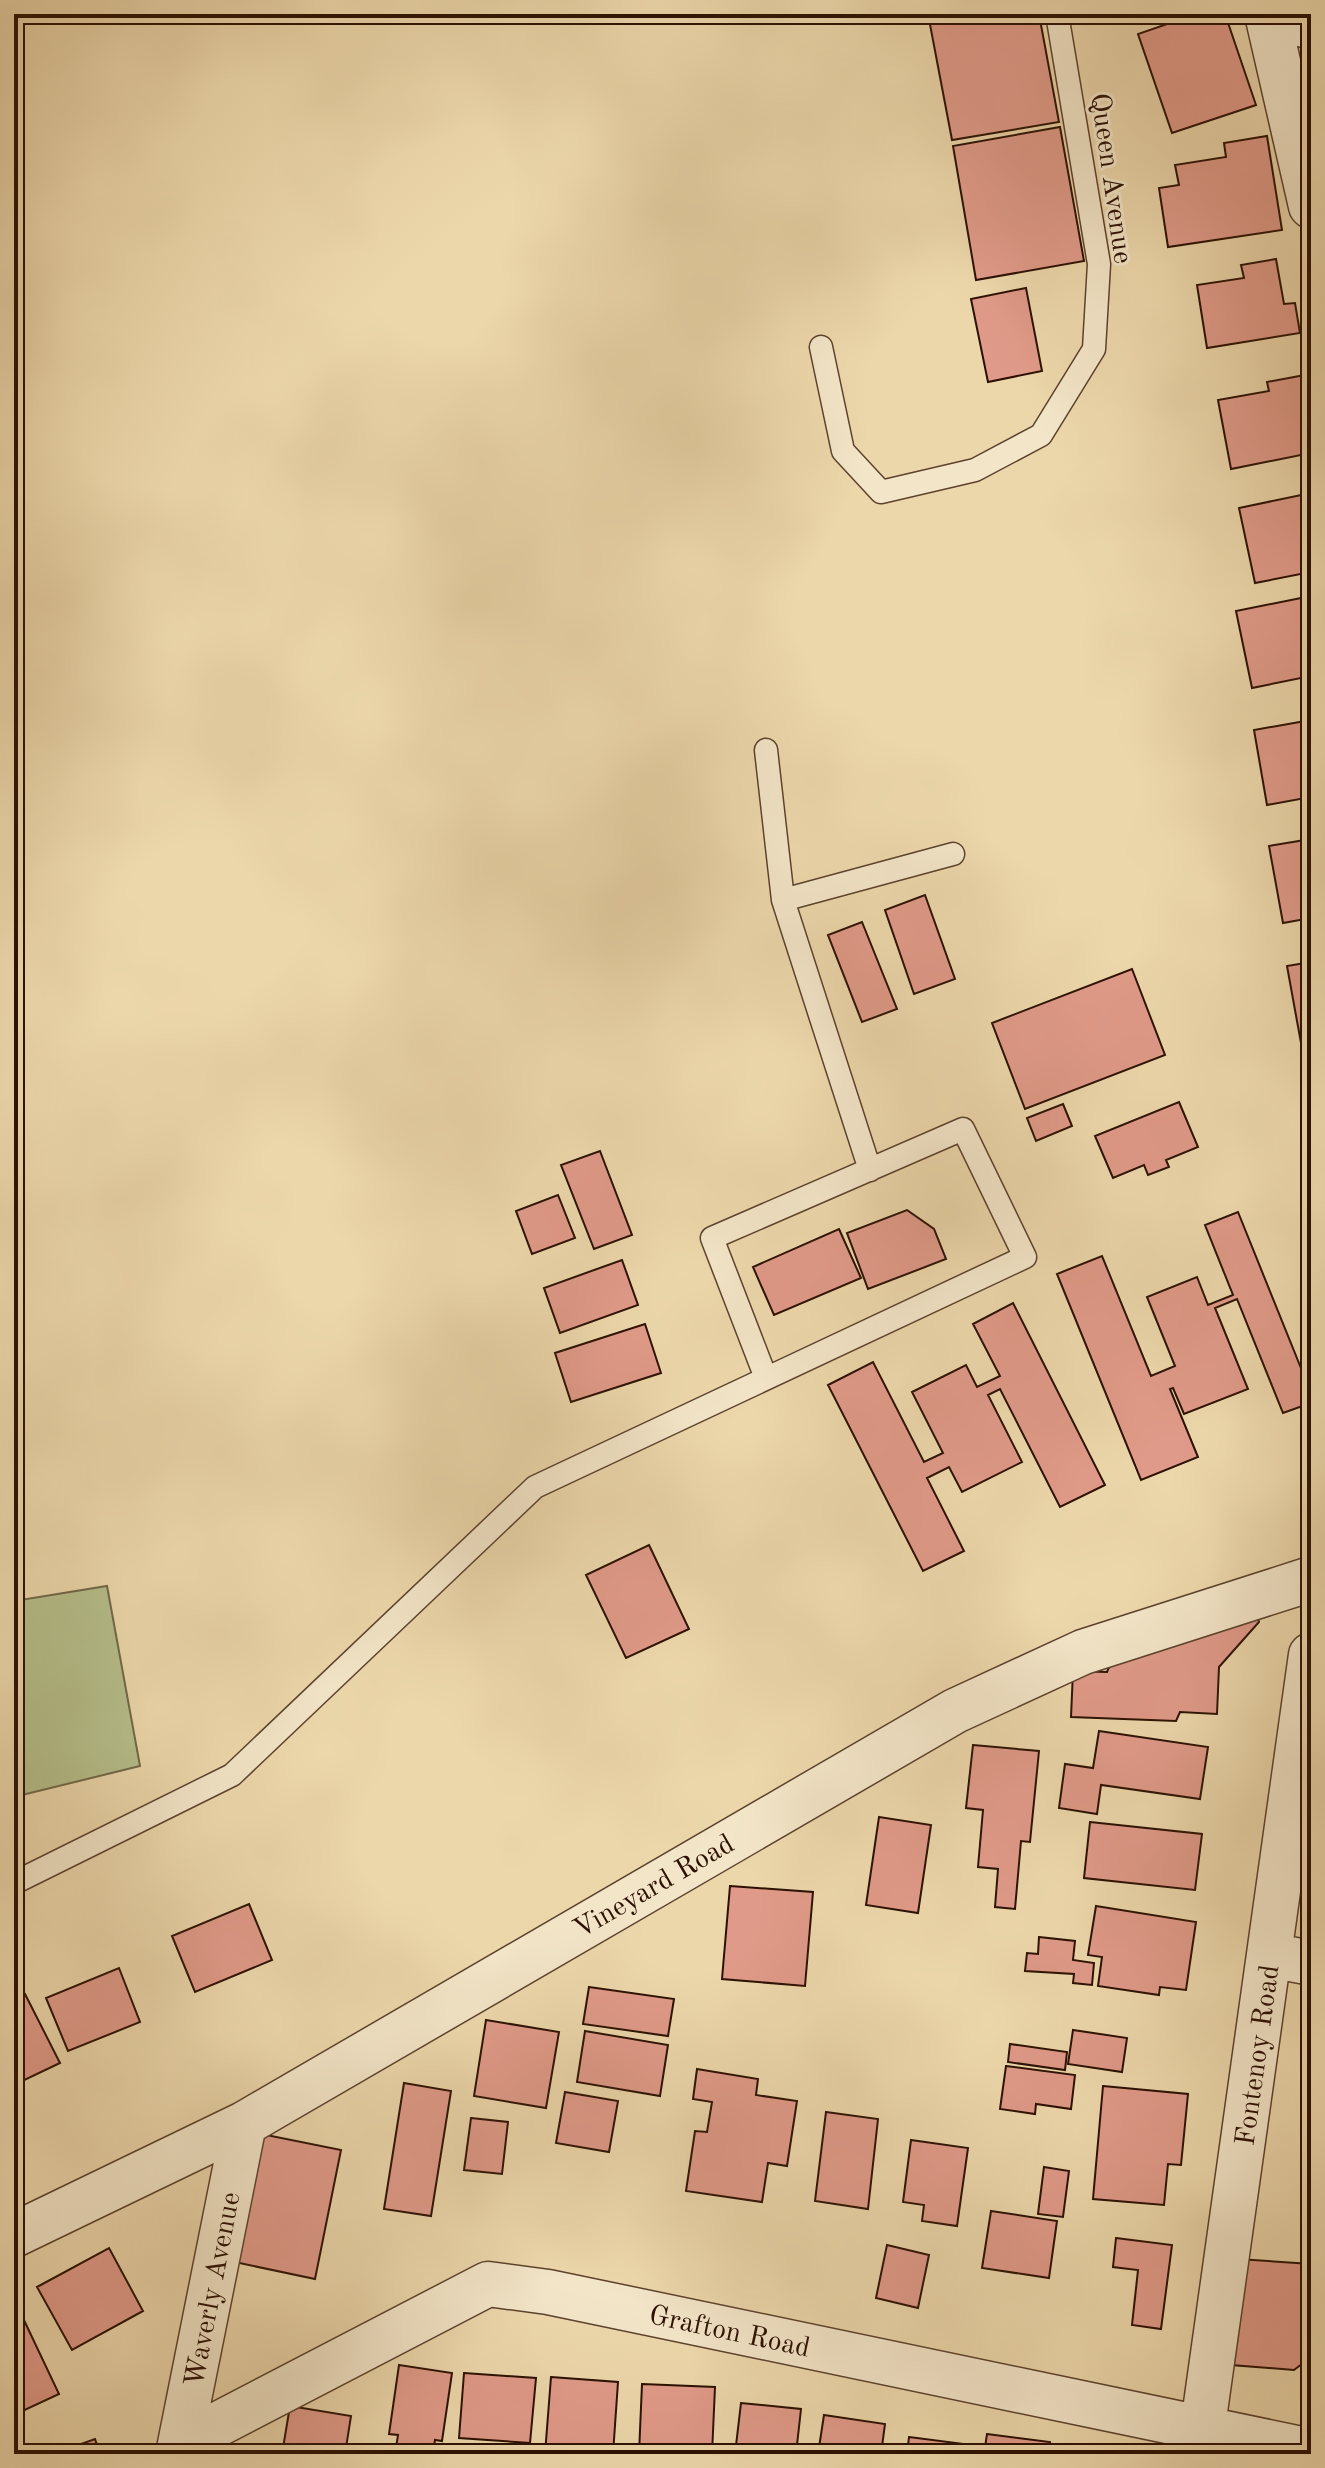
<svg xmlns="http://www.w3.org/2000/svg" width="1325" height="2468" font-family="'Old Standard TT',serif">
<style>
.green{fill:#b5bf8b;stroke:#706847;stroke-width:2}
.building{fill:#e09a89;stroke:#2c1103;stroke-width:2}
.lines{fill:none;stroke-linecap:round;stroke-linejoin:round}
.service-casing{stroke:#5c422d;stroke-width:25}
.minor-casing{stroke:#5c422d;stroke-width:47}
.service{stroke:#f3e5c8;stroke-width:22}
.minor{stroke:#f3e5c8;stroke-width:44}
.labels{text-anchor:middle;stroke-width:6;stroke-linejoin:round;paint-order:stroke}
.street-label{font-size:28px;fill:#2c1103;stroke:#f3e5c8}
</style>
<rect width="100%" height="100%" fill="#ecd7ab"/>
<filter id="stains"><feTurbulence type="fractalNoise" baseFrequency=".0025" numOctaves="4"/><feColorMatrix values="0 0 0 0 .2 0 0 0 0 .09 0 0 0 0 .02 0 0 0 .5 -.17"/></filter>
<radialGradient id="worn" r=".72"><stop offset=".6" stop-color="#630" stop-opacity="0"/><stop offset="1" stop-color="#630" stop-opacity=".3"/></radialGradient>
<path class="green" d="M107,1586l33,180 -126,31v-196z"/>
<path class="building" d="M928,14h111l20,108 -107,18z
M1196,14h29l31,91 -84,28 -34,-99z
M1060,127l24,134 -108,19 -23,-134z
M1267,136l15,94 -114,17 -9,-59 20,-3 -4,-20 51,-8 -2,-14z
M1276,259l8,45 11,-1 5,30 -93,15 -10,-63 47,-7 -3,-13z
M1026,288l16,83 -54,11 -17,-83z
M1305,375l6,30v48l-80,16 -13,-69 51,-9 -2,-9z
M1311,493v79l-56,11 -16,-75z
M1311,596v80l-59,12 -16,-77z
M1311,720v77l-44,8 -13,-75z
M1311,839v79l-28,5 -14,-77z
M925,895l30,84 -41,15 -29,-84z
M862,922l35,87 -35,13 -34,-87z
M1311,962v80l-10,1 -14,-77z
M1132,969l33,86 -140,54 -33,-86z
M1179,1102l19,45 -32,13 3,7 -21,8 -4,-10 -31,13 -18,-42z
M1063,1104l9,22 -36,15 -9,-23z
M600,1151l32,84 -38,14 -33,-84z
M558,1195l17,43 -43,16 -16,-43z
M907,1210l27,19 12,30 -78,30 -21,-56z
M1238,1212l73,181v10l-28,10 -46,-114 -22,9 33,81 -64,25 -11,-26 -3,1 28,68 -57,23 -84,-206 45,-18 49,120 24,-10 -28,-69 50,-20 11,28 25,-10 -28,-70z
M839,1229l22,49 -87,37 -21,-48z
M622,1260l16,45 -78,28 -16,-45z
M1013,1303l92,182 -45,22 -60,-118 -12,6 34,67 -60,30 -13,-25 -22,11 37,73 -41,20 -95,-186 45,-23 51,100 19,-9 -31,-61 54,-27 11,22 23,-11 -27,-52z
M645,1324l16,49 -90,29 -16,-49z
M649,1545l40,84 -63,29 -40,-83z
M1253,1601l6,21 -40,45 -2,47 -37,-2 -4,9 -105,-4 2,-46 34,1 12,-28z
M1099,1731l109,16 -8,52 -99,-14 -4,29 -38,-6 6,-44 28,4z
M973,1745l66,6 -9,91 -9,-1 -6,68 -20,-2 3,-38 -20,-2 5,-57 -17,-2z
M879,1817l52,8 -13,88 -52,-8z
M1090,1822l112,12 -7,56 -111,-12z
M730,1886l83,6 -8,94 -83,-7z
M249,1904l23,56 -77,32 -23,-56z
M1096,1906l100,16 -10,68 -26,-3 -1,8 -61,-9 4,-29 -14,-2z
M1039,1937l36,4 -2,19 21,3 -2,22 -19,-2 1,-9 -49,-3 2,-18 11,1z
M119,1968l21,54 -72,29 -22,-53z
M589,1987l85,12 -6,37 -85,-12z
M25,1994l35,69 -46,22v-85z
M486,2020l73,12 -13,76 -72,-12z
M1073,2030l54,8 -5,34 -54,-8z
M585,2031l83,14 -8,51 -83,-14z
M1010,2044l57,8 -2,18 -57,-8z
M1006,2066l69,9 -4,34 -35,-5 -1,10 -35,-5z
M697,2069l61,10 -2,16 41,6 -10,65 -19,-3 -6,39 -76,-11 9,-60 12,1 5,-30 -19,-3z
M404,2083l47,8 -20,125 -47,-7z
M1103,2086l85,8 -7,71 -13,-1 -4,41 -71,-6z
M565,2092l53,9 -9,51 -53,-9z
M826,2112l52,7 -10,90 -53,-8z
M471,2118l37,4 -6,52 -38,-4z
M251,2132l90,18 -26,129 -90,-19z
M911,2140l57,8 -11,78 -35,-5 2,-16 -21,-3z
M1044,2167l25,4 -6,46 -25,-3z
M991,2211l66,10 -8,57 -67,-10z
M1116,2238l56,7 -11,84 -29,-4 6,-55 -25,-3z
M887,2245l42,10 -11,53 -42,-10z
M109,2248l34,63 -71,39 -35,-63z
M1238,2259l73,5v93l-17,13 -63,-5z
M14,2299l45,95 -45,21z
M399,2365l53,8 -10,68 -7,-1 -2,14h-38l3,-19 -9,-1z
M464,2373l72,5 -6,65 -71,-5z
M551,2377l67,5 -5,72h-68z
M642,2384l73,3 -3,67h-73z
M741,2403l60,6 -5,45h-61z
M290,2406l61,10 -6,38h-63z
M824,2415l61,9 -4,30h-63z
M987,2434l63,8 -2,12h-64z
M909,2437l63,8 -1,9h-64z
M95,2439l5,15h-47z"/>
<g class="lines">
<defs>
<path id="service" d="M821,347l22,104 38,41 94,-22 66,-35 53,-86 5,-85 -42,-250
M766,750l17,150
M870,1170l-87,-270 170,-46
M14,1883l218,-108 303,-288 490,-230 -62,-128 -251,109 54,140"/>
<path id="minor" d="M1267,14l44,192
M1267,14l44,13
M1270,1955l41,8
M14,2235l230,-111 711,-413 128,-59 228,-73
M180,2444l308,-160 60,8 763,159
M178,2454l66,-330
M1199,2454l112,-799"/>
</defs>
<use href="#service" class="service-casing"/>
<use href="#minor" class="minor-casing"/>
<use href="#service" class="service"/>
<use href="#minor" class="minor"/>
</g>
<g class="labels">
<g class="street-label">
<text transform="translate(1113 178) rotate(82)" y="10">Queen Avenue</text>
<text transform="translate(653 1885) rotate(-30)" y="10">Vineyard Road</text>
<text transform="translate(1256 2055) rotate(-82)" y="10">Fontenoy Road</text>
<text transform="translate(211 2289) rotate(-79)" y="10">Waverly Avenue</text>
<text transform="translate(730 2330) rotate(12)" y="10">Grafton Road</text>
</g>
</g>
<rect width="1325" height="2468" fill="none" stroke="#ecd7ab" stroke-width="48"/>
<rect x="16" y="16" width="1293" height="2436" fill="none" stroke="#2c1103" stroke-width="4"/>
<rect x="24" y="24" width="1277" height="2420" fill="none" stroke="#2c1103" stroke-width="2"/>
<rect width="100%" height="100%" filter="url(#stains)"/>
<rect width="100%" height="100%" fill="url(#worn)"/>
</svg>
